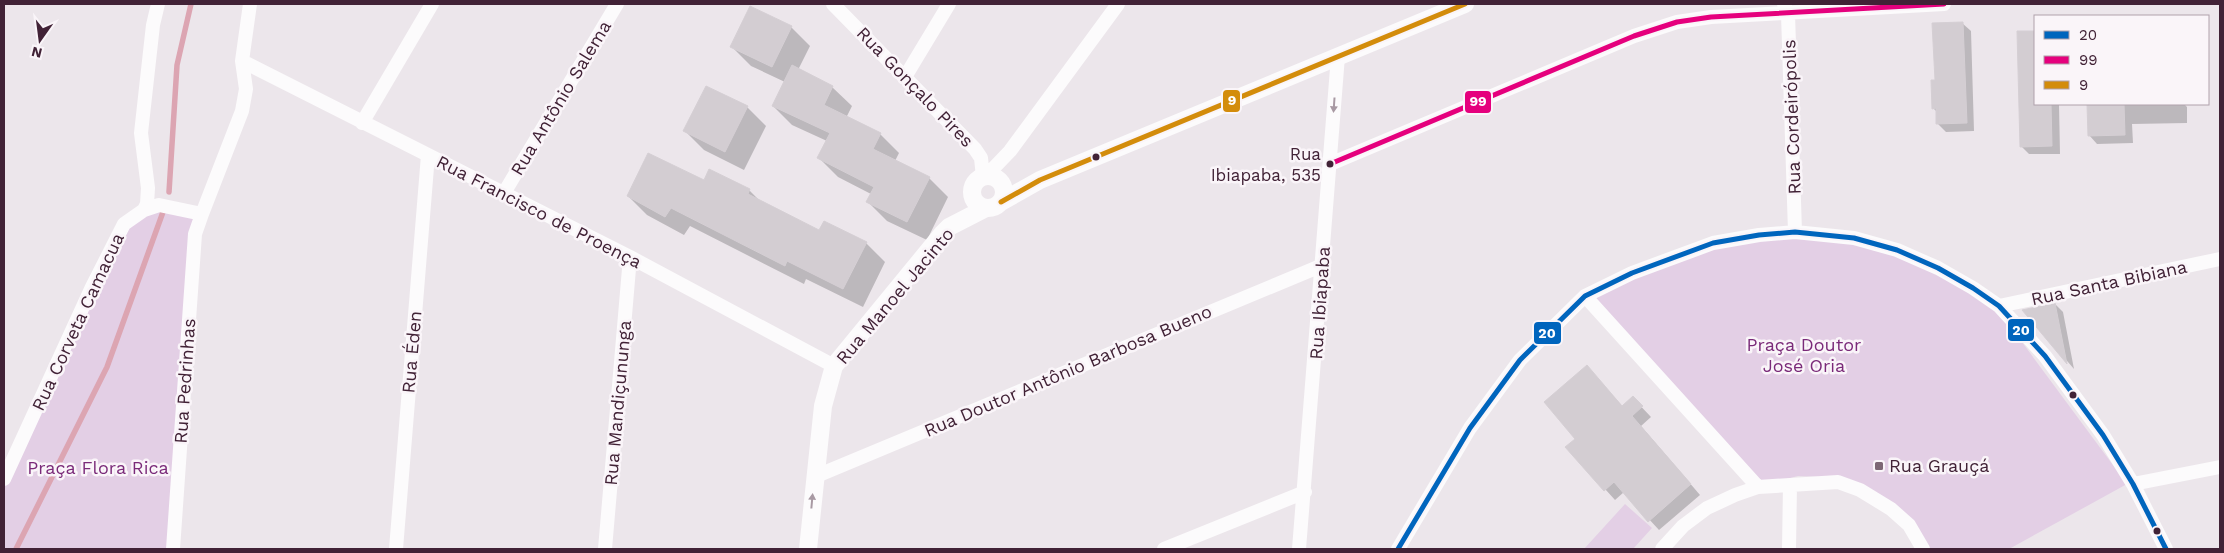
<svg xmlns="http://www.w3.org/2000/svg" width="2224" height="553" font-family="'Work Sans',sans-serif">
<style>
.green{fill:#e3cfe5}
.shadow{fill:#0003}
.lines{fill:none;stroke-linecap:round;stroke-linejoin:round}
.stream{stroke:#dca5b2;stroke-width:5.5}
.building{fill:#d3cdd2;stroke:#d5cfd4}
.minor{stroke:#fcfbfc;stroke-width:14}
.tertiary{stroke:#fcfbfc;stroke-width:18}
.bus-1-casing{stroke:#faf5f9;stroke-width:9}
.bus-2-casing{stroke:#faf5f9;stroke-width:9}
.bus-3-casing{stroke:#faf5f9;stroke-width:9}
.bus-1{stroke:#0065bd;stroke-width:5}
.bus-2{stroke:#e5007d;stroke-width:5}
.bus-3{stroke:#d38c0b;stroke-width:5}
.oneway{fill:#a899a3}
.bus-dot{fill:#412236;stroke:#faf5f9;stroke-width:2}
.poi-dot{fill:#7d6775;stroke:#faf5f9;stroke-width:2}
.labels{text-anchor:middle;stroke-width:5;stroke-linejoin:round;paint-order:stroke}
.bus-label{font-size:17px;fill:#412236;stroke:#faf5f9;text-anchor:end}
.street-label{font-size:18px;fill:#412236;stroke:#faf5f9}
.park-label{font-size:18px;fill:#7a2a79;stroke:#faf5f9}
.poi-label{font-size:18px;fill:#412236;stroke:#faf5f9;text-anchor:start}
.line-badge{stroke:#faf5f9;stroke-width:2}
.badge-label{font-size:14px;text-anchor:middle;font-weight:bold;fill:#fff}
</style>
<rect width="100%" height="100%" fill="#ece6eb"/>
<path class="green" d="M144,210l58,4 -29,335h-169v-70l120,-255z
M1795,234l64,7 53,16 84,50 131,177 -118,65h-84l-25,-38 -73,-34 -29,-1 -40,10 -172,-188 130,-54z
M1625,504l27,24 -19,21h-49z"/>
<path class="shadow" d="M1962,23l9,8 3,100 -28,1 -8,-8 -1,-12 -4,-4 3,-27z
M791,27l19,19 -12,24 34,17 20,19 -6,12 34,16 19,19 -4,8 34,17 19,19 -21,43 -40,-19 -19,-19 3,-8 -33,-17 -19,-19 8,-17 -35,-16 -19,-19 12,-24 -34,-16 -19,-19z
M2035,32v72h24l1,50h-31l-8,-8 -3,-113z
M2088,104h96l3,3v16l-55,1 1,19 -36,1 -8,-9z
M747,107l19,19 -22,44 -40,-20 -19,-19z
M710,171l40,20 12,12 57,29 5,-10 42,21 19,19 -22,45 -57,-28 -2,5 -114,-58 -6,9 -37,-20 -19,-19 76,-14z
M2055,304l8,8 11,57 -50,-58z
M1587,367l36,40 10,-9 18,19 -10,9 59,69 -41,35 -35,-38 -9,8 -48,-53 10,-8z"/>
<g class="lines">
<path class="stream" d="M169,192l8,-127 14,-61
M16,549l91,-182 56,-155"/>
</g>
<path class="building" d="M750,6l42,20 -20,41 -42,-20z
M1963,22l4,101 -31,1v-16l-4,1 -1,-29h4l-3,-57z
M2017,31h18v73h16l1,42 -32,1z
M792,65l41,21 -9,19 57,28 -8,16 57,28 -23,45 -41,-20 8,-15 -57,-29 13,-25 -58,-27z
M706,86l42,20 -23,46 -42,-21z
M2087,104h37l1,31 -37,1z
M648,153l56,27 5,-11 41,20 -2,5 71,36 5,-9 43,21 -24,47 -56,-28 -2,5 -114,-58 -6,9 -38,-21z
M2055,303l12,61 -45,-54z
M1587,365l35,41 11,-10 10,10 -11,10 59,68 -43,38 -34,-40 -10,9 -39,-44 10,-8 -31,-37z"/>
<g class="lines">
<path class="minor" d="M833,4l142,145 6,9 2,19
M1784,4l4,10 7,218
M242,61l388,196 204,109
M905,77l44,-73
M362,123l70,-119
M1330,164l304,-128 43,-14 34,-5 233,-13
M986,176l24,-25 108,-147
M504,193l113,-189
M144,210l3,-6 1,-16 -7,-55 12,-108 5,-21
M1585,296l173,191
M1999,306l221,-47
M814,477l509,-212
M4,479l88,-192 32,-63 20,-14 15,-5 43,9 40,-103 4,-22 -4,-28 8,-57
M2133,484l87,-17
M173,549l22,-315 7,-20
M396,549l32,-394
M605,549l25,-292
M1164,549l141,-57
M1299,549l39,-493
M1398,549l72,-121 50,-68 65,-64 47,-23 81,-30 46,-8 36,-3 59,6 43,12 41,18 35,20 26,18 46,50 58,79 30,49 33,65
M1662,549l21,-23 24,-18 28,-13 23,-8 80,-5 22,8 31,19 18,16 14,24
M1789,549l1,-64"/>
<path class="tertiary" d="M972 192a16 16 0 1 1 32 0a16 16 0 1 1-32 0Z
M1001,202l39,-22 425,-176
M808,549l15,-143 11,-40 109,-133 6,-6 37,-19"/>
<defs>
<path id="bus-1" d="M1398,549l72,-121 50,-68 65,-64 47,-23 81,-30 46,-8 36,-3 59,6 43,12 41,18 35,20 26,18 46,50 58,79 30,49 33,65"/>
<path id="bus-2" d="M1330,164l304,-128 43,-14 34,-5 233,-13"/>
<path id="bus-3" d="M1001,202l39,-22 425,-176"/>
</defs>
<use href="#bus-1" class="bus-1-casing"/>
<use href="#bus-2" class="bus-2-casing"/>
<use href="#bus-3" class="bus-3-casing"/>
<use href="#bus-1" class="bus-1"/>
<use href="#bus-2" class="bus-2"/>
<use href="#bus-3" class="bus-3"/>
</g>
<defs><path id="oneway-solid" d="M-6-.8H1V-3.2L6.5 0L1 3.2V.8H-6Z" transform="scale(1.25)"/></defs>
<g class="oneway">
<use href="#oneway-solid" transform="translate(1334 105) rotate(94)"/>
<use href="#oneway-solid" transform="translate(812 501) rotate(-85)"/>
</g>
<g class="bus-dot">
<circle cx="1096" cy="157" r="4.5"/>
<circle cx="1330" cy="164" r="4.5"/>
<circle cx="2073" cy="395" r="4.5"/>
<circle cx="2157" cy="531" r="4.5"/>
</g>
<rect class="poi-dot" x="1874" y="461" width="10" height="10" rx="2.5"/>
<g class="labels">
<g class="bus-label">
<text x="1321" y="160">Rua<tspan x="1321" dy="21">Ibiapaba, 535</tspan></text>
</g>
<g class="street-label">
<text transform="translate(915 87) rotate(46)" y="6">Rua Gonçalo Pires</text>
<text transform="translate(561 98) rotate(-59)" y="6">Rua Antônio Salema</text>
<text transform="translate(1792 117) rotate(-92)" y="6">Rua Cordeirópolis</text>
<text transform="translate(539 212) rotate(27)" y="6">Rua Francisco de Proença</text>
<text transform="translate(2109 283) rotate(-12)" y="6">Rua Santa Bibiana</text>
<text transform="translate(895 296) rotate(-50)" y="6">Rua Manoel Jacinto</text>
<text transform="translate(1320 303) rotate(-86)" y="6">Rua Ibiapaba</text>
<text transform="translate(78 322) rotate(-65)" y="6">Rua Corveta Camacua</text>
<text transform="translate(412 352) rotate(-85)" y="6">Rua Éden</text>
<text transform="translate(1068 371) rotate(-23)" y="6">Rua Doutor Antônio Barbosa Bueno</text>
<text transform="translate(185 381) rotate(-86)" y="6">Rua Pedrinhas</text>
<text transform="translate(618 403) rotate(-85)" y="6">Rua Mandiçununga</text>
</g>
<g class="park-label">
<text x="1804" y="351">Praça Doutor<tspan x="1804" dy="21">José Oria</tspan></text>
<text x="98" y="474">Praça Flora Rica</text>
</g>
<g class="poi-label">
<text x="1889" y="472">Rua Grauçá</text>
</g>
</g>
<g class="line-badge">
<rect x="1222" y="89" width="19" height="24" rx="5" fill="#d38c0b"/>
<rect x="1464" y="90" width="28" height="24" rx="5" fill="#e5007d"/>
<rect x="2007" y="318" width="28" height="24" rx="5" fill="#0065bd"/>
<rect x="1533" y="321" width="29" height="24" rx="5" fill="#0065bd"/>
</g>
<g class="badge-label">
<text x="1232" y="105">9</text>
<text x="1478" y="106">99</text>
<text x="2021" y="335">20</text>
<text x="1547" y="338">20</text>
</g>
<rect width="2224" height="553" fill="none" stroke="#412236" stroke-width="10"/>
<rect x="2034" y="15" width="175" height="90" fill="#faf5f9" stroke="#b0a1ab"/>
<rect x="2044" y="31" width="25" height="8" fill="#0065bd" stroke="#b0a1ab"/>
<text x="2079" y="40" font-size="15" fill="#412236">20</text>
<rect x="2044" y="56" width="25" height="8" fill="#e5007d" stroke="#b0a1ab"/>
<text x="2079" y="65" font-size="15" fill="#412236">99</text>
<rect x="2044" y="81" width="25" height="8" fill="#d38c0b" stroke="#b0a1ab"/>
<text x="2079" y="90" font-size="15" fill="#412236">9</text>
<g transform="translate(40 40) rotate(194)" stroke="#faf5f9" stroke-width="4" paint-order="stroke">
<path d="M0-4L9 19L0 12L-9 19Z" fill="#412236"/>
<text y="-8" font-size="14" font-weight="bold" text-anchor="middle" fill="#412236">N</text>
</g>
</svg>
